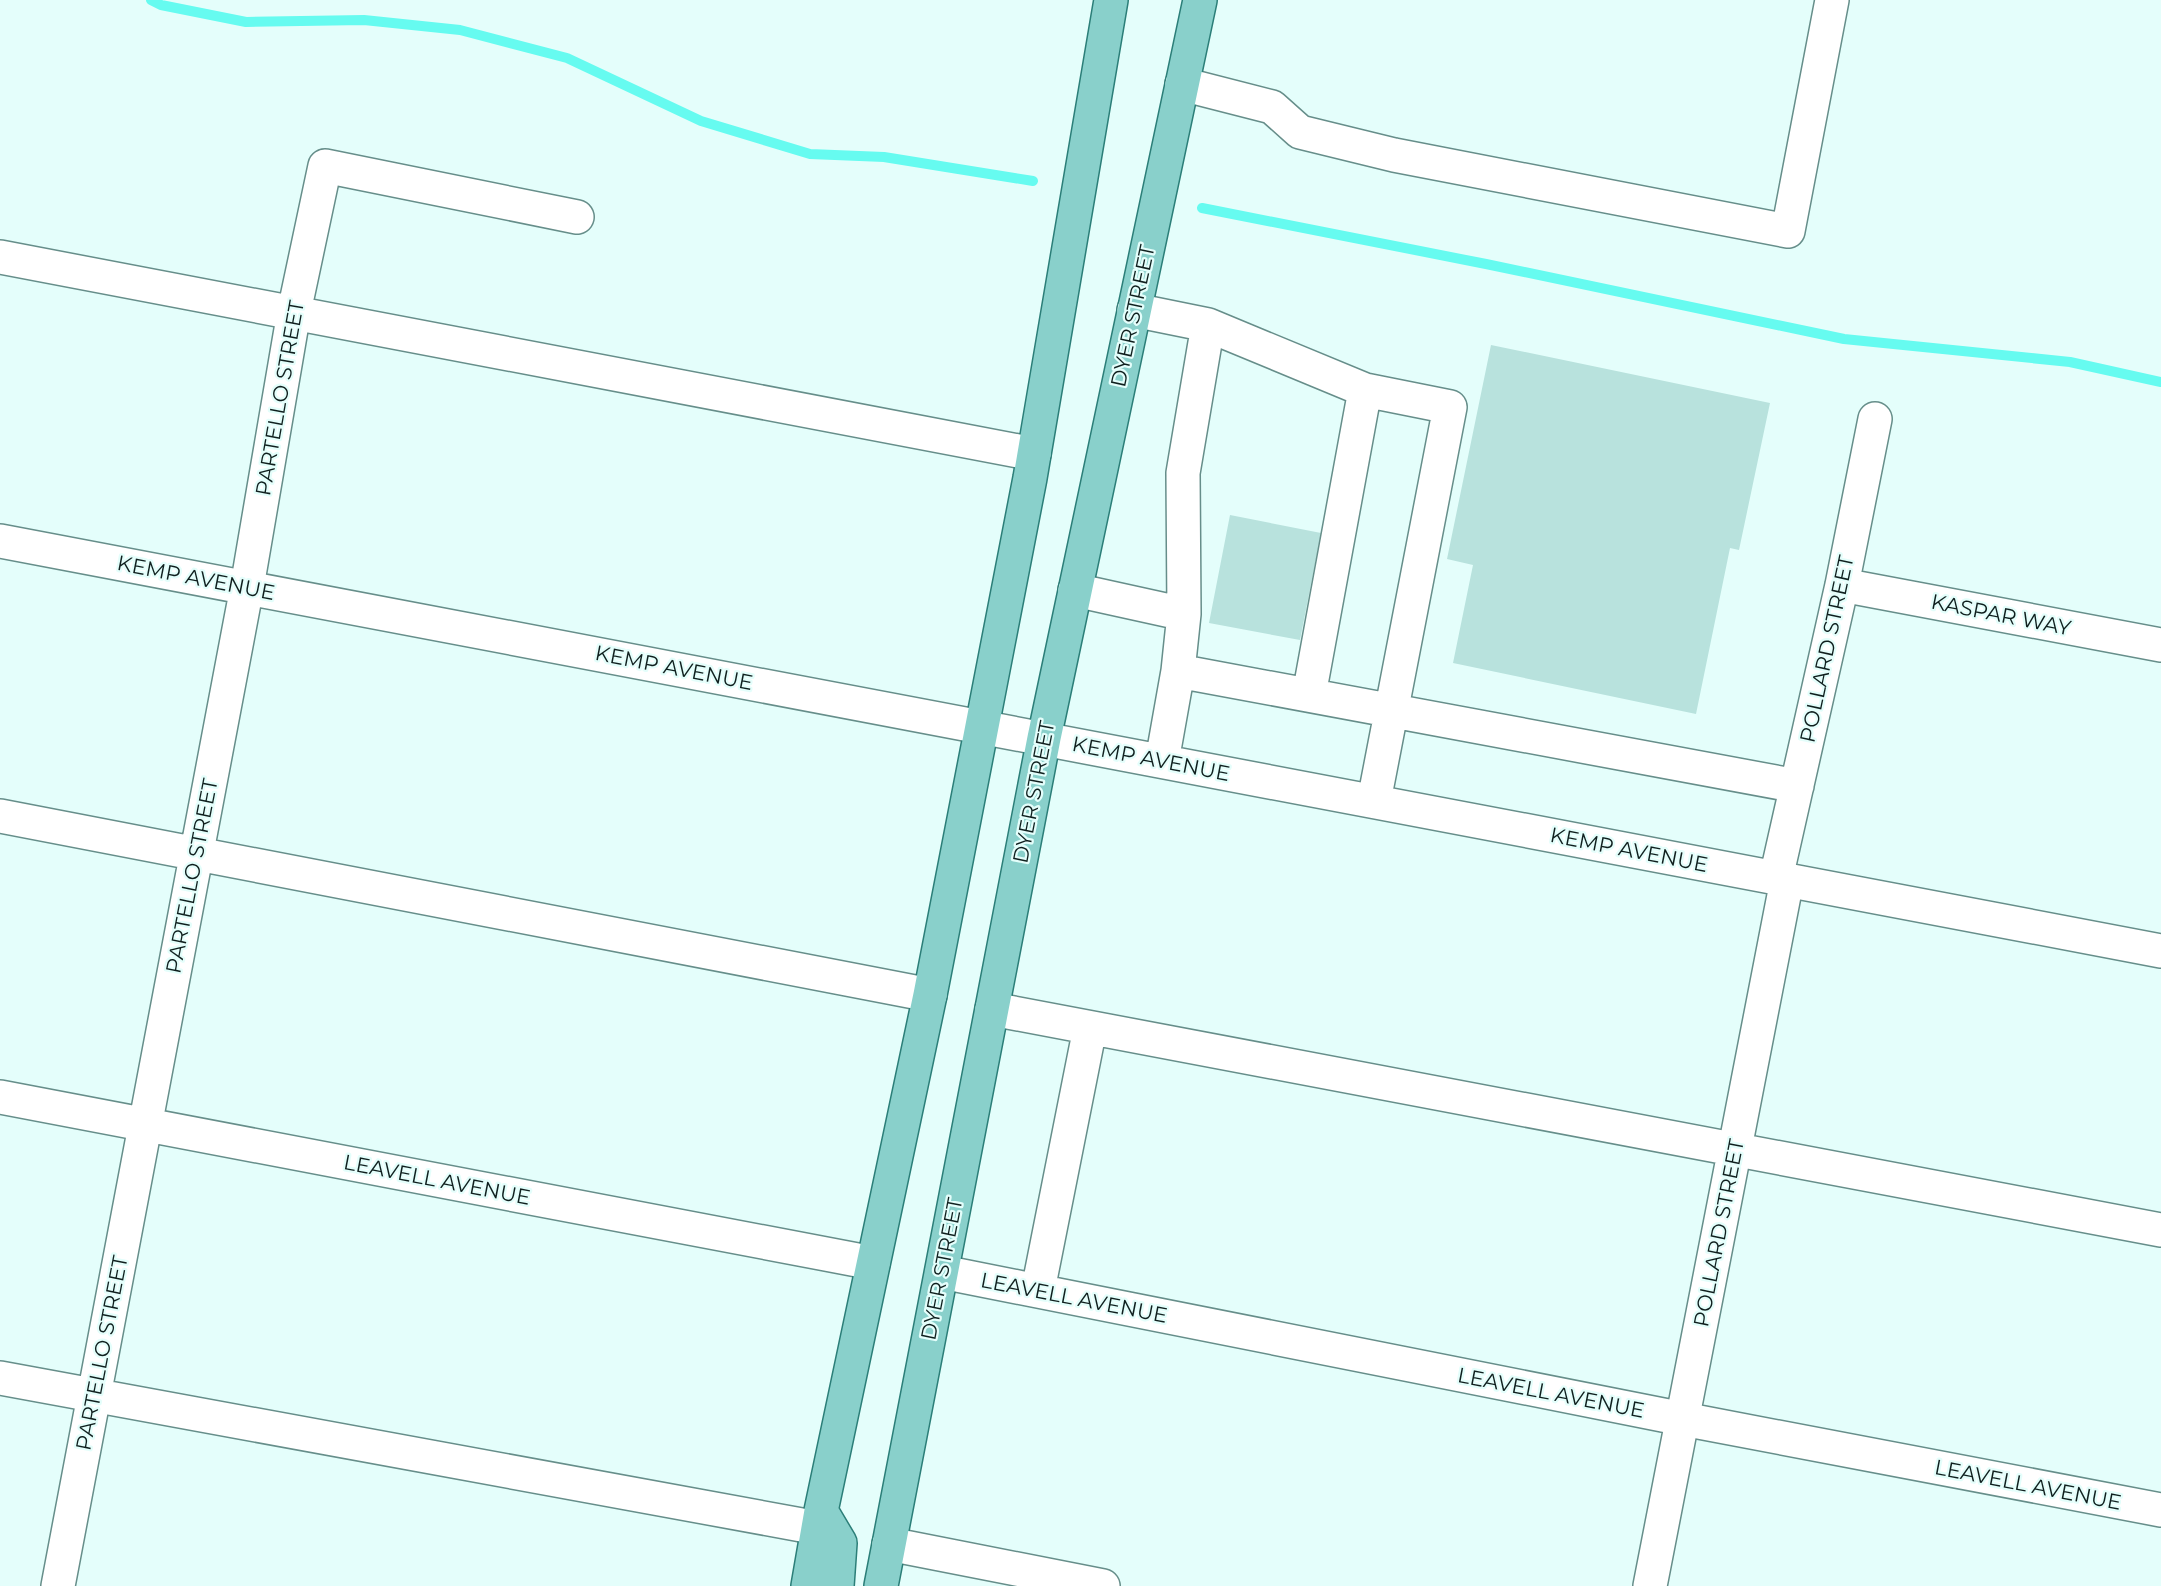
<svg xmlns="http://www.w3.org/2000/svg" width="2161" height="1586" font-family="Montserrat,sans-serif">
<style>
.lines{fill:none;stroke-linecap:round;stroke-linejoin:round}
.stream{stroke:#66fbf0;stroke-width:10}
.building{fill:#b8e2dd}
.minor-casing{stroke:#668e8a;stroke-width:36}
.major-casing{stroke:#2b7e78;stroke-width:36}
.minor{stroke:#fff;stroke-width:33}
.major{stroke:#89d0cb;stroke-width:33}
.labels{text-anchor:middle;stroke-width:4.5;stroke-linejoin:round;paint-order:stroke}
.street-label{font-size:21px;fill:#0f1f1e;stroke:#e4fefb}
</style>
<rect width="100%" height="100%" fill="#e4fefb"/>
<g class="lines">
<path class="stream" d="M151,0l10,5 85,17 118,-2 96,10 107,28 134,63 109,33 74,3 149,24
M1202,208l284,56 358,75 226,23 91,20"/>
</g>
<path class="building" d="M1491,345l279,58 -31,147 -9,-2 -34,166 -243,-51 20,-98 -26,-6z
M1230,515l91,18 -21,107 -91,-17z"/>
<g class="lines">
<defs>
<path id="minor" d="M1182,84l90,23 28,25 94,23 394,76 44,-231
M0,257l1034,197
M1134,310l74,15 157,65
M0,541l2161,410
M1842,585l319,60
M1075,590l109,24 -6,57 -16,90
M1184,614l-1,-141 25,-148
M1178,671l619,115
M1309,695l56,-305 85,17 -76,394
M0,816l930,179
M1776,878l66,-293 33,-166
M992,1009l1169,221
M0,1097l873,166
M942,1272l741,147 478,91
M1038,1290l52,-262
M0,1378l818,150
M889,1544l214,42
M58,1586l189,-999 47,-275 31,-146 252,51
M1650,1586l137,-706"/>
<path id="major" d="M821,1511l19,32 -3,43
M808,1586l13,-75 109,-516 100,-517 81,-478
M881,1586l163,-848 156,-738"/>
</defs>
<use href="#minor" class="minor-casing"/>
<use href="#major" class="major-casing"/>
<use href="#minor" class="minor"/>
<use href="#major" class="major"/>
</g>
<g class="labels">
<g class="street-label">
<text transform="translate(1133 316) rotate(-78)" y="7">DYER STREET</text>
<text transform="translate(280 398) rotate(-80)" y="7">PARTELLO STREET</text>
<text transform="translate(196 578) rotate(11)" y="7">KEMP AVENUE</text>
<text transform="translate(2001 615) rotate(11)" y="7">KASPAR WAY</text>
<text transform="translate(1827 649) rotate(-78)" y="7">POLLARD STREET</text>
<text transform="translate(674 668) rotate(11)" y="7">KEMP AVENUE</text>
<text transform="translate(1151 759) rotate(11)" y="7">KEMP AVENUE</text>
<text transform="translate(1034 792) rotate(-79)" y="7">DYER STREET</text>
<text transform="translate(1629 850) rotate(11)" y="7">KEMP AVENUE</text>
<text transform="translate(192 876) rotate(-79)" y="7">PARTELLO STREET</text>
<text transform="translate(437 1180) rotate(11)" y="7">LEAVELL AVENUE</text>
<text transform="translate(1719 1233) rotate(-79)" y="7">POLLARD STREET</text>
<text transform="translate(942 1269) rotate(-79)" y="7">DYER STREET</text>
<text transform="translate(1074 1298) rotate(11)" y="7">LEAVELL AVENUE</text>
<text transform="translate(102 1353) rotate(-79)" y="7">PARTELLO STREET</text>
<text transform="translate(1551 1393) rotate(11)" y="7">LEAVELL AVENUE</text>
<text transform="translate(2028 1485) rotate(11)" y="7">LEAVELL AVENUE</text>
</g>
</g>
</svg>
